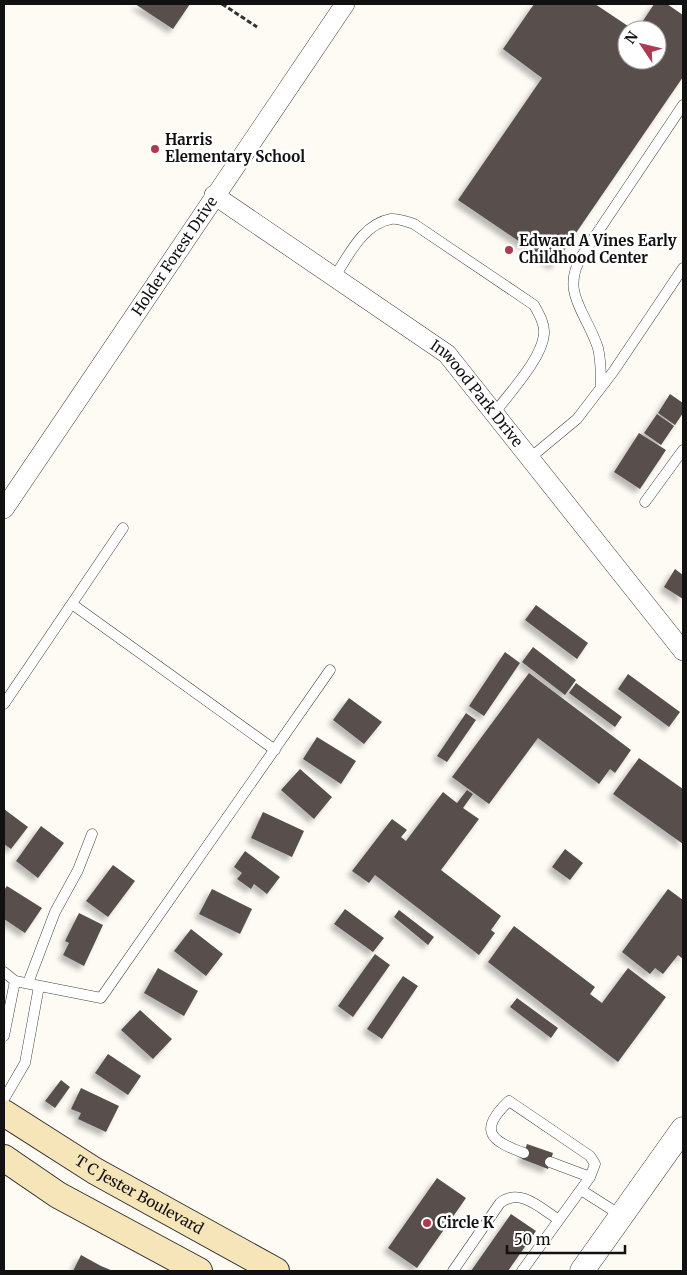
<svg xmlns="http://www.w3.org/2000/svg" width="687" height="1275" font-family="Merriweather,serif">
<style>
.building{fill:#58504e;filter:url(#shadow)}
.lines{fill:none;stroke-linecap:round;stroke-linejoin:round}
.service-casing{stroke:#444;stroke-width:11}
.minor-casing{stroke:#444;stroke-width:20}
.tertiary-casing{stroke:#444;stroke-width:25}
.secondary-casing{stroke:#333;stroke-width:28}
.path{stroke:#333;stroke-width:3;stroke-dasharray:5 2.5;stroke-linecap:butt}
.service{stroke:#fff;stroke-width:10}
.minor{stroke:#fff;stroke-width:19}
.tertiary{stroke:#fff;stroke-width:24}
.secondary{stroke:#f6e5b8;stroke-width:26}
.poi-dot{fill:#b13851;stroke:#fff;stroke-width:2}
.labels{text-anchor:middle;stroke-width:5;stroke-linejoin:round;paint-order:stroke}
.poi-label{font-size:15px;font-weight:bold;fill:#111;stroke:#fff;text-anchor:start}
.street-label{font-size:15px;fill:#111;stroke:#fff}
</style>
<defs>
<filter id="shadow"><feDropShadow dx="-4.5" dy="4.5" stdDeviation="2.5" flood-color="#0004"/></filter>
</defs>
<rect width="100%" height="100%" fill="#fefbf5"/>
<path class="building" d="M135,4h55l-17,25z
M534,4h61l39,26h-7v30h30v-30h-20l17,-26h13l16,11v62l-129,188 -96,-65 84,-122 -39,-29z
M670,394l13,9v10l-8,12 -17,-12z
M657,414l17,12 -13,19 -17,-12z
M639,433l27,17 -26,39 -26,-17z
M675,569l8,6v24l-19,-12z
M536,605l52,38 -11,16 -52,-39z
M533,647l43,33 -11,15 -43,-33z
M505,652l15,11 -36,53 -15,-10z
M529,673l102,77 -16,23 -5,-4 -11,15 -61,-46 -49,66 -37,-27z
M628,674l52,38 -11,15 -51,-38z
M576,683l46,34 -7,10 -46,-34z
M349,698l33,24 -18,22 -31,-24z
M466,713l10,7 -29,42 -10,-6z
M317,737l39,24 -15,23 -38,-25z
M639,758l44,31v55l-70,-50z
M300,769l32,28 -18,22 -33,-29z
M467,790l6,4 -10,14 16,11 -38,51 60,46 -10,14 4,3 -16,22 -104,-80 -6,8 -17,-12 40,-52 15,11 -6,7 5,4 37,-49 14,11z
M4,809l24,18 -17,22 -7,-5z
M263,812l41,19 -12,26 -41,-19z
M41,826l23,17 -26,35 -22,-17z
M565,849l18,14 -13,17 -18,-13z
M245,851l35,26 -13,17 -13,-10 -3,5 -14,-10 5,-6 -8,-6z
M113,865l22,16 -27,36 -22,-16z
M7,886l35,22 -17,25 -21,-14v-29z
M212,889l40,20 -12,25 -41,-20z
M668,889l15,11v59l-5,-4 -15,19 -8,-6 -5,6 -28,-22z
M345,909l39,29 -11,14 -39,-28z
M399,910l35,27 -6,8 -34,-28z
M79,913l24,12 -19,41 -21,-11 6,-12 -4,-2z
M514,926l81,61 -5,7 12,9 26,-35 38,29 -48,65 -130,-100z
M191,929l32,25 -17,22 -32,-25z
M375,954l15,11 -37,52 -15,-11z
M158,968l40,23 -14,25 -40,-23z
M403,976l15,10 -36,53 -15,-10z
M517,998l41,30 -7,10 -41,-31z
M140,1010l32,29 -19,20 -32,-29z
M108,1054l33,22 -13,19 -33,-22z
M61,1080l9,7 -15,21 -10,-7z
M81,1088l38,18 -13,26 -28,-13 3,-6 -10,-4z
M527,1144l26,9 -5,16 -26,-10z
M437,1178l29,20 -49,70 -29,-20z
M511,1214l25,17 -28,40h-37z
M81,1255l20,11 12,5h-40z"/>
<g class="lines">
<defs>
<path id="service" d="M335,276c14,-21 28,-52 56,-57 7,-1 16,3 23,5l120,81c5,9 11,19 10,29 -2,25 -35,59 -50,80
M601,386c0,-13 0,-26 -3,-38 -12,-37 -39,-56 -15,-94l100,-149
M530,458l47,-39 36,-47 70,-104
M645,502l38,-52
M72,604l203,146
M4,704l119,-176
M4,972l11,9 86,17 229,-328
M28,983l27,-71 23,-42 14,-36
M4,1036l11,-55
M4,1099l21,-36 14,-77
M550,1162l40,15
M581,1190l41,26
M453,1271l47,-68c20,-16 40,5 59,17
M522,1271l68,-94 5,-13 -5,-8 -81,-55c-32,30 -18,40 15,52"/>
<g id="minor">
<path id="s1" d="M214,195l233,159 236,297"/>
<path id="s2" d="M4,509l341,-505"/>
</g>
<path id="tertiary" d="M582,1271l101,-142"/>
<g id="secondary">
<path id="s3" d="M4,1113l91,58 181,100"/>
<path d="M4,1158l54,37 141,76"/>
</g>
</defs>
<use href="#service" class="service-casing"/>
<use href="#minor" class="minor-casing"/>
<use href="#tertiary" class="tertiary-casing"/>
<use href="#secondary" class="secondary-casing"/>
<path class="path" d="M222,4l35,23"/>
<use href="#service" class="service"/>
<use href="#minor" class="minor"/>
<use href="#tertiary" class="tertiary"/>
<use href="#secondary" class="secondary"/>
</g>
<g class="poi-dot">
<circle cx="155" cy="149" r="5"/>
<circle cx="509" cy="250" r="5"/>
<circle cx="427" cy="1223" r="5"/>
</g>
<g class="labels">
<g class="poi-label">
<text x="165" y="145">Harris<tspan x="165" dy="17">Elementary School</tspan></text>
<text x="519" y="246">Edward A Vines Early<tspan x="519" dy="17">Childhood Center</tspan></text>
<text x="437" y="1228">Circle K</text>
</g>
<g class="street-label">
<text dy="5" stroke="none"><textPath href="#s2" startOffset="305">Holder Forest Drive</textPath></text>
<text dy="5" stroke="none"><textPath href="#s1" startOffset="331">Inwood Park Drive</textPath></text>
<text dy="5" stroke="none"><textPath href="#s3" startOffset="158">T C Jester Boulevard</textPath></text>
</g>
</g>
<rect width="687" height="1275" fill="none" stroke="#111111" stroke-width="10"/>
<g transform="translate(642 45) rotate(305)"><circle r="24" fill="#ffffff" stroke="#a0a0a0"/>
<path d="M0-4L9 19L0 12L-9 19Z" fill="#b13851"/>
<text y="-8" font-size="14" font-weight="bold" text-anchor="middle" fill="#111111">N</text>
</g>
<path d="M507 1245v8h118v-8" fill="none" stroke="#111111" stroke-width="2.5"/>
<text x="514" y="1245" font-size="15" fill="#111111" stroke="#ffffff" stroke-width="4" paint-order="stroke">50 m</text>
</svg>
